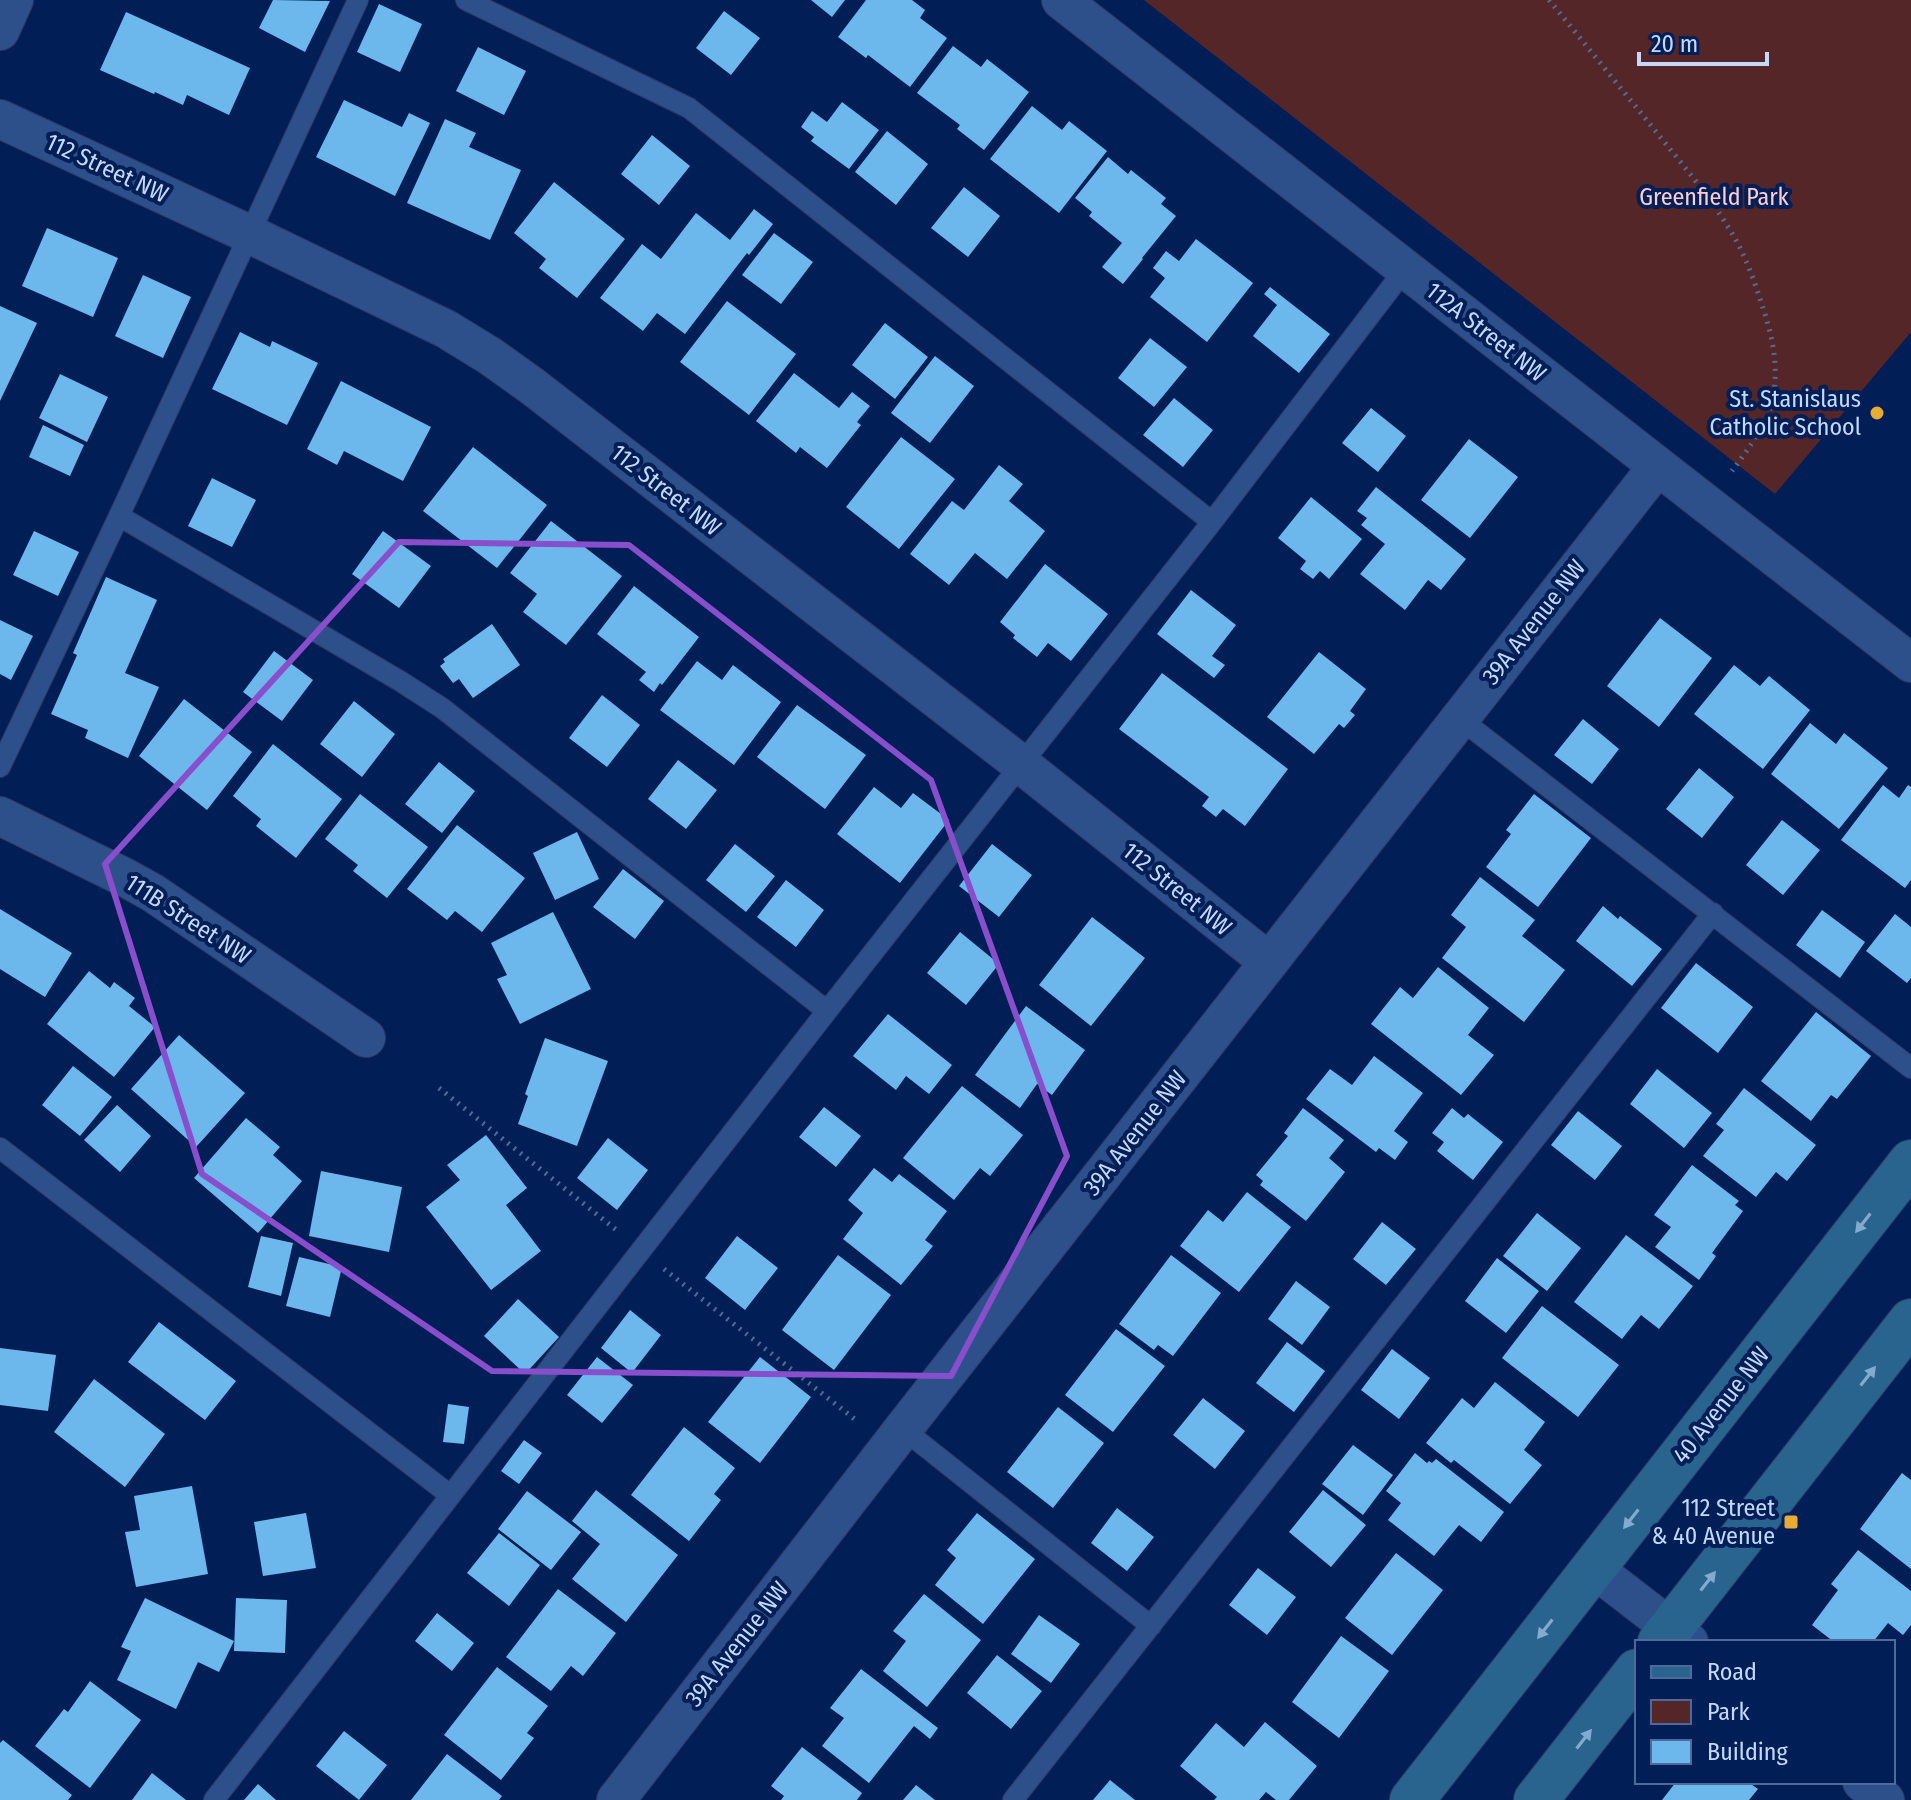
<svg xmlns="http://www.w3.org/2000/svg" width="1911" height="1800" font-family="'Fira Sans Condensed',sans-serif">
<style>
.green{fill:#552627}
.building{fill:#6cb8ed}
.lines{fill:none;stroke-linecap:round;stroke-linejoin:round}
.lane-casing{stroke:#2f3667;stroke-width:22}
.street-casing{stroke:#2f3667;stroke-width:40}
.secondary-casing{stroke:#2f3667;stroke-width:46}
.path{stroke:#506b99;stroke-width:5;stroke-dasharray:2 6;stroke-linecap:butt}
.lane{stroke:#2d508b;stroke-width:20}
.street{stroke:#2d508b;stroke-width:38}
.secondary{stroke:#29648f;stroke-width:44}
.oneway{fill:#85aacf}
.marked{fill:none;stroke:#894ecb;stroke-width:6;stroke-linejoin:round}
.poi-dot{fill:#e7ac36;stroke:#011f56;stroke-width:3}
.labels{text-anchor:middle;stroke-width:8;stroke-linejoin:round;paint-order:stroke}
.street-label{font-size:24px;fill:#c3d8fa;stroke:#011f56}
.park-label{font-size:24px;fill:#fecdcc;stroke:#011f56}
.poi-label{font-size:24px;fill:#c3d8fa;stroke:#011f56;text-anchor:end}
</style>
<rect width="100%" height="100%" fill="#011f56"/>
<path class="green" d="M1144,0h767v332l-136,162z"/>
<path class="building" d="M273,0l57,1 -25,51 -46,-24z
M811,0h34l-13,17z
M866,0h46l13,10 -5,8 27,20 -37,49 -42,-32 -2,3 -28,-21z
M379,4l43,20 -22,48 -43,-20z
M724,11l36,27 -29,37 -35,-27z
M126,12l124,56 -21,47 -42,-20 -4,10 -28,-13 -1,2 -54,-24z
M953,46l28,21 6,-8 42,33 -45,58 -27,-21 3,-4 -43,-32z
M478,47l48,24 -22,44 -48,-24z
M344,100l58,27 7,-14 21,10 -35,73 -79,-39z
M842,102l37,28 -30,39 -38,-28 3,-4 -13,-10 11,-16 15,11z
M1032,106l30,24 7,-9 38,30 -48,62 -69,-54z
M445,119l31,14 -7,14 52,23 -31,70 -83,-37z
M887,131l41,33 -32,41 -41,-33z
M652,135l38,31 -31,39 -38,-31z
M1108,157l20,17 3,-4 35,28 -5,6 15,12 -34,42 1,1 -20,25 -21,-17 20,-24 -33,-27 3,-4 -17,-14z
M554,182l71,57 -48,59 -38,-30 7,-9 -32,-26z
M964,187l36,29 -32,41 -37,-29z
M754,209l19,15 -24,31 -2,-2 -62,81 -28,-21 -14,18 -43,-33 42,-54 19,15 35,-46 34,27z
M47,228l71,30 -25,59 -71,-31z
M774,233l39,29 -32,42 -39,-29z
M1196,239l57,44 -46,59 -57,-45 15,-19 -12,-10 13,-17 13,10z
M143,275l48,22 -28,61 -48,-22z
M1270,287l60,47 -31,39 -46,-37 24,-31 -13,-11z
M727,301l69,53 -47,61 -69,-53z
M0,306l37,17 -37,78z
M885,323l43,34 -33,42 -43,-34z
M240,332l30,15 2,-6 46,22 -31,62 -75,-36z
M1150,338l37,29 -33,40 -36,-29z
M935,356l39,30 -44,57 -39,-30z
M794,373l45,35 13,-16 18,14 -13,16 4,3 -34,43 -27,-21 -4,6 -40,-32z
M60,374l48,23 -21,45 -48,-24z
M341,381l90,46 -28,54 -59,-30 -7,14 -30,-16z
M1174,398l39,32 -30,37 -40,-32z
M1371,408l35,28 -28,36 -36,-29z
M43,425l41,20 -14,31 -41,-19z
M901,437l54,42 -56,70 -53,-42z
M1469,439l49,38 -48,61 -49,-38z
M473,447l74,58 -50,63 -74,-57z
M999,465l24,19 -14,17 36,30 -38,48 -32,-26 -26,32 -39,-31 42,-53 12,9z
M212,478l44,22 -24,47 -44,-21z
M1376,487l90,72 -25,31 -13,-10 -23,30 -45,-36 25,-30 -24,-19 6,-7 -10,-7z
M1311,497l51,42 -33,40 -9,-8 -7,8 -13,-10 6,-8 -28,-23z
M551,521l71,55 -56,69 -43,-33 14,-18 -27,-21z
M34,531l45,21 -21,44 -45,-21z
M383,531l48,35 -32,42 -47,-34z
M1045,564l63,50 -37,47 -23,-18 -11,14 -24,-19 2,-3 -15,-13z
M106,577l51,23 -32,73 34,14 -31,71 -43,-20 3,-8 -37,-16 26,-59 -4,-2z
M634,586l65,51 -37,48 -2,-2 -6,9 -15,-12 7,-8 -49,-38z
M1191,590l45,35 -24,31 13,9 -11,13 -57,-44z
M1660,618l52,40 -53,69 -52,-41z
M0,620l33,16 -22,44 -11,-6z
M492,624l28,41 -47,33 -14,-19 -6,4 -13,-17 5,-4 -2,-3z
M274,651l39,29 -31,41 -39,-29z
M1319,652l47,37 -16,22 5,4 -11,13 -5,-4 -25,30 -47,-37z
M697,661l25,19 11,-15 48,37 -47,63 -74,-55z
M1734,665l26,21 9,-10 41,34 -47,59 -69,-55z
M1162,673l126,96 -43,57 -22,-17 -7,8 -14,-11 7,-9 -90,-68z
M602,695l38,30 -33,42 -38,-29z
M184,699l68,53 -45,58 -68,-54z
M354,701l41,33 -33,43 -42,-33z
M797,705l69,50 -41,54 -68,-52z
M1583,719l36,30 -27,35 -38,-29z
M1810,723l26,21 8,-11 44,35 -49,61 -68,-55z
M273,744l69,55 -46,59 -40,-32 5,-7 -28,-23z
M678,760l39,30 -31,39 -38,-30z
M439,762l36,29 -33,42 -37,-29z
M1699,768l35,29 -32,41 -36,-29z
M1883,785l16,13 9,-13 3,2v93l-6,8 -64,-48z
M874,787l27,21 12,-15 36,27 -49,63 -63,-49z
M360,794l68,53 -41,51 -34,-27 5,-6 -33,-26z
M1534,794l57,44 -53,69 -52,-40 25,-33 -5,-4z
M1782,820l38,30 -37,45 -37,-30z
M457,825l68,53 -43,54 -27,-21 -8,9 -40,-31z
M577,832l22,47 -44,21 -22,-47z
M735,844l40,32 -29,36 -40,-32z
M992,844l40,31 -33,42 -40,-31z
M623,869l41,32 -29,38 -42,-32z
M1480,877l55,43 -13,16 43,34 -41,52 -82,-64 24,-31 -15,-12z
M786,880l38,30 -28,37 -39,-30z
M1603,906l15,13 2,-3 42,33 -30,37 -56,-45z
M0,909l72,44 -27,44 -45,-28z
M1822,910l43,32 -25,36 -44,-33z
M553,912l38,77 -71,35 -23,-45 10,-4 -16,-32z
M1895,914l16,13v51l-4,5 -41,-32z
M1092,917l53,41 -54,68 -52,-41z
M960,932l39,32 -33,41 -39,-32z
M1696,963l57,44 -35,46 -57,-45z
M1438,967l51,41 -21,27 26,20 -33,40 -90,-71 29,-37 13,11z
M89,971l21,17 4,-6 21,16 -6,8 26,21 -41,50 -67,-53z
M1026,1006l59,44 -33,45 -15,-11 -17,24 -45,-33z
M1816,1012l55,44 -34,43 -6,-4 -20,26 -50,-40z
M888,1014l64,51 -23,29 -23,-18 -10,14 -43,-34z
M179,1035l66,58 -49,54 -65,-58z
M545,1038l63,23 -31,85 -59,-22 10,-28 -3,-2z
M1374,1056l49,37 -29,38 14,11 -13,18 -16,-12 -3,4 -70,-53 24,-30 22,16z
M73,1066l39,31 -32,39 -38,-31z
M1657,1069l55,44 -28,35 -54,-44z
M962,1086l61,49 -33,41 -10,-8 -26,32 -51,-42z
M1744,1088l72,57 -29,36 -11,-9 -20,25 -53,-41 21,-26 -8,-6z
M117,1105l34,31 -31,36 -36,-32z
M824,1107l37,29 -25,31 -37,-30z
M1303,1108l41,32 -15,18 16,14 -39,49 -46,-36 3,-4 -7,-6 32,-39 -4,-3z
M1452,1108l12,10 4,-4 35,28 -30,38 -36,-29 7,-9 -12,-9z
M1578,1111l44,35 -27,34 -44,-35z
M246,1118l34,29 -7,8 29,26 -44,52 -64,-55z
M486,1135l41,53 -21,17 35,46 -50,39 -65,-83 34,-27 -13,-15z
M608,1138l40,32 -31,40 -40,-32z
M1692,1165l47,36 -4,4 8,6 -31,42 4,3 -17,24 -44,-33 16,-20 -17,-12z
M874,1168l18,14 7,-8 48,37 -22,29 8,6 -32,39 -58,-46 20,-26 -15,-13z
M321,1171l81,16 -13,65 -80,-16z
M1247,1192l44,35 -52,65 -59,-46 28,-36 15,12z
M1537,1213l44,35 -34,43 -44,-35z
M1382,1222l34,27 -30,36 -33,-26z
M1626,1235l67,51 -34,43 -18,-14 -19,24 -48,-37z
M261,1236l32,7 -12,53 -33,-9z
M737,1236l41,32 -33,42 -40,-32z
M838,1255l53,40 -57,75 -52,-40z
M1171,1255l50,38 -48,63 -15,-11 -4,5 -35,-26z
M299,1257l43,10 -12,50 -44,-11z
M1497,1258l42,33 -33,42 -41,-32z
M1296,1281l34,26 -28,38 -34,-26z
M518,1299l41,38 -34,37 -41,-38z
M1542,1306l77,59 -41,52 -76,-59z
M630,1310l31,25 -29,38 -31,-25z
M159,1322l77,59 -31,39 -77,-58z
M1116,1329l49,37 -52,66 -48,-37z
M1287,1342l38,29 -31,41 -38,-29z
M0,1348l56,7 -8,56 -48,-6z
M1392,1349l38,29 -31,41 -38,-29z
M597,1357l36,28 -31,38 -35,-28z
M760,1357l51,40 -51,66 -52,-41z
M94,1379l71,55 -40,53 -71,-55z
M1495,1382l50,40 -21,28 18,15 -32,39 -56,-44 -3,3 -25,-20 36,-45 12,10z
M1203,1398l42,33 -30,38 -42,-34z
M448,1404l21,3 -5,37 -21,-2z
M1058,1407l46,36 -51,65 -46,-36z
M684,1427l51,41 -21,26 7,6 -32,41 -58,-46z
M524,1440l18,13 -23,31 -18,-13z
M1353,1445l40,30 -30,40 -41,-31z
M1415,1453l12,10 2,-2 3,2 4,-4 68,53 -23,30 -22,-17 -25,31 -46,-36 13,-17 -15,-12z
M1902,1473l9,7v89l-51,-40z
M192,1486l16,88 -72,13 -11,-55 15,-2 -6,-34z
M596,1490l82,65 -52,67 -54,-43 28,-35 -28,-23z
M1323,1490l43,35 -35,42 -42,-35z
M527,1491l54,41 -30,38 -53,-41z
M1117,1508l37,29 -27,34 -36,-28z
M306,1513l10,55 -53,8 -9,-54z
M977,1513l58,46 -52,65 -48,-39 21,-27 -9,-8z
M499,1533l41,32 -31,41 -42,-33z
M1858,1550l53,41v34l-8,10 -15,-12 -15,19h-39l-22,-17 26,-35 -7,-6z
M1396,1553l47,37 -51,65 -47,-37z
M1258,1568l38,29 -29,38 -38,-30z
M558,1589l58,44 -33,43 -12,-10 -20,25 -45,-34z
M924,1594l57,46 -54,67 -44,-36 23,-30 -13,-10z
M145,1598l89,43 -15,31 -21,-10 -22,47 -59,-29 14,-29 -10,-4z
M236,1598l51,2 -2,53 -51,-2z
M437,1613l37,30 -22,28 -37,-30z
M1039,1615l41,29 -29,39 -40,-29z
M1341,1636l48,35 -50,67 -47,-36z
M997,1655l45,36 -31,38 -44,-36z
M497,1667l51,39 -21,27 7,5 -33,42 -57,-45z
M861,1669l77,59 -8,11 -16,-13 -45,57 -47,-37 22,-28 -14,-10z
M90,1681l51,39 -51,68 -55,-42 29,-37 4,3z
M1265,1722l52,44 -28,34h-13l-10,-8 -7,8h-45l3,-3 -37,-31 36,-43 28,24z
M344,1731l43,34 -28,35 -43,-34z
M3,1740l69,55 -4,5h-68v-57z
M802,1747l60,46 -5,7h-76l3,-4 -13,-10z
M447,1754l55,42 -3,4h-88z
M152,1773l34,27h-54z
M1110,1780l25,20h-42z
M1676,1782l10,2 1,-2h61l10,7 -9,11h-87z
M258,1784l18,16h-32z
M916,1785l19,15h-32z"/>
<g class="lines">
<defs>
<path id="lane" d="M466,0l223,108 523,414
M119,516l281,165 42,27 385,303 -613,789
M1459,718l452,350
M0,767l119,-251 239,-516
M827,1011l385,-489 194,-254
M0,1148l450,347
M903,1429l248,197
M1013,1800l700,-887"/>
<path id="street" d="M1061,0c284,221 566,443 850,663
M0,31l14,-31
M0,119l249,115 197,95 44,27 42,30 490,379 247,197
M0,816l126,62 27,15 213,145
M1593,1568l96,74
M1862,1782l23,18
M616,1800l287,-371 754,-962"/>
<path id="secondary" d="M1660,1642l251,-321
M1412,1800l499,-638
M1536,1800l101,-129"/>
</defs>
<use href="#lane" class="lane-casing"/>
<use href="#street" class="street-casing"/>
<use href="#secondary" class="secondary-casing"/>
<path class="path" d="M1549,0c32,39 64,79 96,118 30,38 63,75 88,117 13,22 22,48 30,73 9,27 15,55 11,83 -4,30 -25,57 -42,80
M439,1088l180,144
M664,1269l193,152"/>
<use href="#lane" class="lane"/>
<use href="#street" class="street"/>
<use href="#secondary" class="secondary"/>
</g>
<defs><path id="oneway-solid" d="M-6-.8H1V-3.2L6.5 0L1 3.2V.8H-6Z" transform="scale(2)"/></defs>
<g class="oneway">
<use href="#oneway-solid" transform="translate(1863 1223) rotate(128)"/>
<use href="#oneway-solid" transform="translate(1868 1376) rotate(-52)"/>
<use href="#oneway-solid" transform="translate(1631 1519) rotate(128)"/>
<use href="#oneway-solid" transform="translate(1708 1581) rotate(-52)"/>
<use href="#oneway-solid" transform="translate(1545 1629) rotate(128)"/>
<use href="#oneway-solid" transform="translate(1584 1739) rotate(-52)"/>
</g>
<path class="marked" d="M399,542l230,3 302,235 136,376 -116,220 -459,-5 -290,-197 -97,-310z"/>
<g class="poi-dot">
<circle cx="1877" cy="413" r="8"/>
<rect x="1783" y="1514" width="16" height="16" rx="4"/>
</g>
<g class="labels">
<g class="street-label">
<text transform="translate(107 168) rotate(25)" y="8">112 Street NW</text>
<text transform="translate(1486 332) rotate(38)" y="8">112A Street NW</text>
<text transform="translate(666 490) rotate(38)" y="8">112 Street NW</text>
<text transform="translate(1534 622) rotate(-52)" y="8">39A Avenue NW</text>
<text transform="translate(1177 889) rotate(39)" y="8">112 Street NW</text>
<text transform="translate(188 919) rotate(33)" y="8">111B Street NW</text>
<text transform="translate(1135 1133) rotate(-52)" y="8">39A Avenue NW</text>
<text transform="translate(1721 1405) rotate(-52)" y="8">40 Avenue NW</text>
<text transform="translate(737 1644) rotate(-52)" y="8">39A Avenue NW</text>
</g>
<g class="park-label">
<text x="1714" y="205">Greenfield Park</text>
</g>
<g class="poi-label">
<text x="1861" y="407">St. Stanislaus<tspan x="1861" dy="28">Catholic School</tspan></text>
<text x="1775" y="1516">112 Street<tspan x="1775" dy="28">&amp; 40 Avenue</tspan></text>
</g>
</g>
<rect x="1635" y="1640" width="260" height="144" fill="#011f56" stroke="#4f6998" stroke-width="2"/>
<rect x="1651" y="1666" width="40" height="12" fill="#29648f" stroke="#4f6998" stroke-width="2"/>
<text x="1707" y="1680" font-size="24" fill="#c3d8fa">Road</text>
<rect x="1651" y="1700" width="40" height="24" fill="#552627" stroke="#4f6998" stroke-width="2"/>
<text x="1707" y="1720" font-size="24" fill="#c3d8fa">Park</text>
<rect x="1651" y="1740" width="40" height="24" fill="#6cb8ed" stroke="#4f6998" stroke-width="2"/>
<text x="1707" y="1760" font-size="24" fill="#c3d8fa">Building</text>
<path d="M1639 52v12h128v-12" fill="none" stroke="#c3d8fa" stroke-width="4"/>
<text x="1651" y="52" font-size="24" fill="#c3d8fa" stroke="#011f56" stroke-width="6" paint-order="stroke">20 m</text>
</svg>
